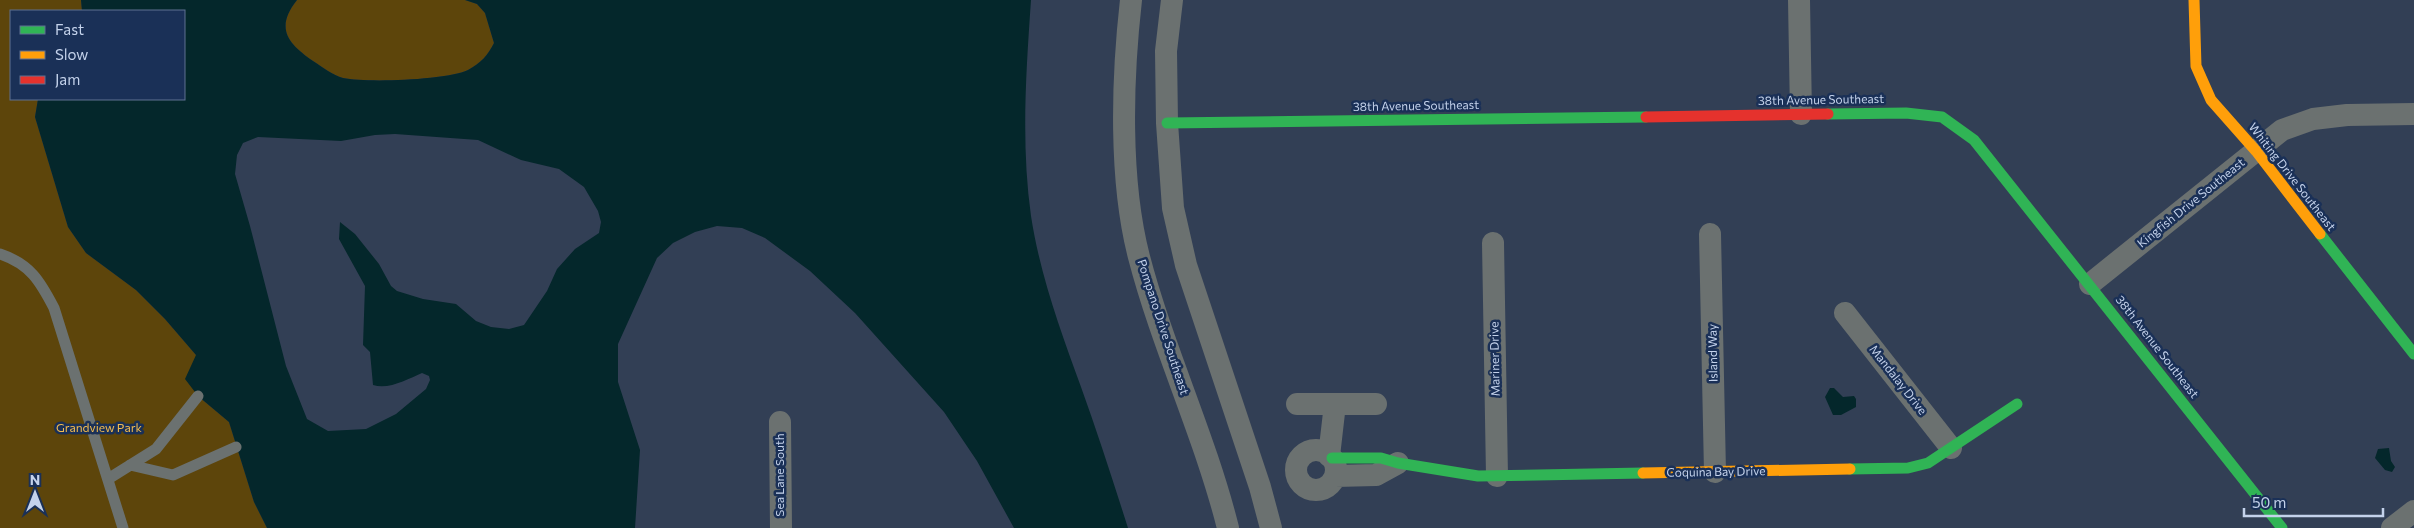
<svg xmlns="http://www.w3.org/2000/svg" width="2414" height="528" font-family="Commissioner,sans-serif">
<style>
.green{fill:#5d450b}
.water{fill:#04272b;fill-rule:evenodd}
.lines{fill:none;stroke-linecap:round;stroke-linejoin:round}
.lane{stroke:#6b7170;stroke-width:11}
.street{stroke:#6b7170;stroke-width:22}
.fast{stroke:#30b455;stroke-width:11}
.slow{stroke:#ff9f0a;stroke-width:11}
.jam{stroke:#e5322d;stroke-width:11}
.labels{text-anchor:middle;stroke-width:5;stroke-linejoin:round;paint-order:stroke}
.street-label{font-size:12px;fill:#c4d2eb;stroke:#1a3057}
.park-label{font-size:12px;fill:#f5bd51;stroke:#1a3057}
</style>
<rect width="100%" height="100%" fill="#323f55"/>
<path class="green" d="M0,0h81l1,11h-71v88h27l-3,18 33,110 18,26 50,37 29,29 31,36 2,41 31,26 25,80 13,26h-267z
M297,0h168l12,4 8,9 9,30c-6,12 -13,20 -26,27 -21,10 -101,13 -125,8 -10,-3 -21,-11 -30,-17 -24,-17 -39,-32 -16,-61z"/>
<path class="water" d="M81,0h216c-23,29 -8,44 16,61 9,6 20,14 30,17 24,5 104,2 125,-8 13,-7 20,-15 26,-27l-9,-30 -8,-9 -12,-4h566c-5,73 -10,144 0,216 9,59 30,116 50,171 17,47 32,94 47,141h-114l-37,-67 -33,-49 -89,-99 -45,-42 -45,-33 -23,-10 -25,-2 -22,6 -22,11 -16,15 -39,86v38l22,68 -5,78h-368l-13,-26 -25,-80 -31,-26 -13,-17 11,-24 -31,-36 -29,-29 -50,-37 -18,-26 -33,-110 3,-18h146v-88h-102zM395,134l83,6 43,20 38,9 25,18 14,24 3,11 -2,11 -24,16 -18,20 -10,22 -23,34 -15,4 -18,-2 -15,-6 -20,-17 -33,-5 -26,-8 -6,-5 -12,-22 -24,-30 -15,-12 -1,17 26,47 -2,59 7,7 3,33c16,5 35,-6 49,-12l7,3 1,4 -4,9 -30,25 -30,15 -38,2 -21,-12 -21,-53 -36,-140 -15,-52 2,-19 6,-12 15,-6 83,4 34,-6z
M1830,388h4l9,9 11,-1 2,3v8l-15,8h-8l-8,-18z
M2389,448l2,13 4,6 -3,5 -7,-2 -10,-12 3,-9z"/>
<g class="lines">
<path class="lane" d="M0,254c30,10 40,27 54,54l69,220
M130,465l43,10 63,-28
M108,479l48,-30 42,-53"/>
<path class="street" d="M1131,0c-9,79 -12,180 8,257 24,92 66,179 89,271
M1172,0l-6,51 1,72 6,85 13,57 74,222 11,41
M1799,0l2,114
M1710,234l5,238
M1493,243l4,233
M2090,284l192,-154 31,-11 34,-4 67,-1
M1845,313l106,135
M1297,404h79
M780,422l1,106
M1296 470a20 20 0 1 1 40 0a20 20 0 1 1-40 0Z
M1329,456l6,-52
M1335,476l41,-1 22,-12
M2392,528l22,-17"/>
<path class="fast" d="M1828,114l78,-1 36,4 32,23 308,388
M1167,123l479,-6
M2320,234l94,120
M1332,458h49l17,5 80,13 165,-3
M1850,469l58,-1 20,-5 89,-59"/>
<path class="slow" d="M2194,0l2,66 15,34 45,51 64,83
M1643,473l207,-4"/>
<path class="jam" d="M1646,117l182,-3"/>
</g>
<g class="labels">
<g class="street-label">
<text transform="translate(1821 100) rotate(-1)" y="4">38th Avenue Southeast</text>
<text transform="translate(1416 106) rotate(-1)" y="4">38th Avenue Southeast</text>
<text transform="translate(2292 177) rotate(52)" y="4">Whiting Drive Southeast</text>
<text transform="translate(2191 203) rotate(-39)" y="4">Kingfish Drive Southeast</text>
<text transform="translate(1163 327) rotate(72)" y="4">Pompano Drive Southeast</text>
<text transform="translate(2157 347) rotate(52)" y="4">38th Avenue Southeast</text>
<text transform="translate(1713 353) rotate(-91)" y="4">Island Way</text>
<text transform="translate(1495 359) rotate(-91)" y="4">Mariner Drive</text>
<text transform="translate(1898 380) rotate(52)" y="4">Mandalay Drive</text>
<text transform="translate(1716 472) rotate(-1)" y="4">Coquina Bay Drive</text>
<text transform="translate(780 475) rotate(-90)" y="4">Sea Lane South</text>
</g>
<g class="park-label">
<text x="99" y="432">Grandview Park</text>
</g>
</g>
<rect x="10" y="10" width="175" height="90" fill="#1a3057" stroke="#5e7192"/>
<rect x="20" y="26" width="25" height="8" fill="#30b455" stroke="#5e7192"/>
<text x="55" y="35" font-size="15" fill="#c4d2eb">Fast</text>
<rect x="20" y="51" width="25" height="8" fill="#ff9f0a" stroke="#5e7192"/>
<text x="55" y="60" font-size="15" fill="#c4d2eb">Slow</text>
<rect x="20" y="76" width="25" height="8" fill="#e5322d" stroke="#5e7192"/>
<text x="55" y="85" font-size="15" fill="#c4d2eb">Jam</text>
<g transform="translate(35 493)" stroke="#1a3057" stroke-width="4" paint-order="stroke">
<path d="M0-4L9 19L0 12L-9 19Z" fill="#c4d2eb"/>
<text y="-8" font-size="14" font-weight="bold" text-anchor="middle" fill="#c4d2eb">N</text>
</g>
<path d="M2244 508v8h139v-8" fill="none" stroke="#c4d2eb" stroke-width="2.5"/>
<text x="2252" y="508" font-size="15" fill="#c4d2eb" stroke="#1a3057" stroke-width="4" paint-order="stroke">50 m</text>
</svg>
